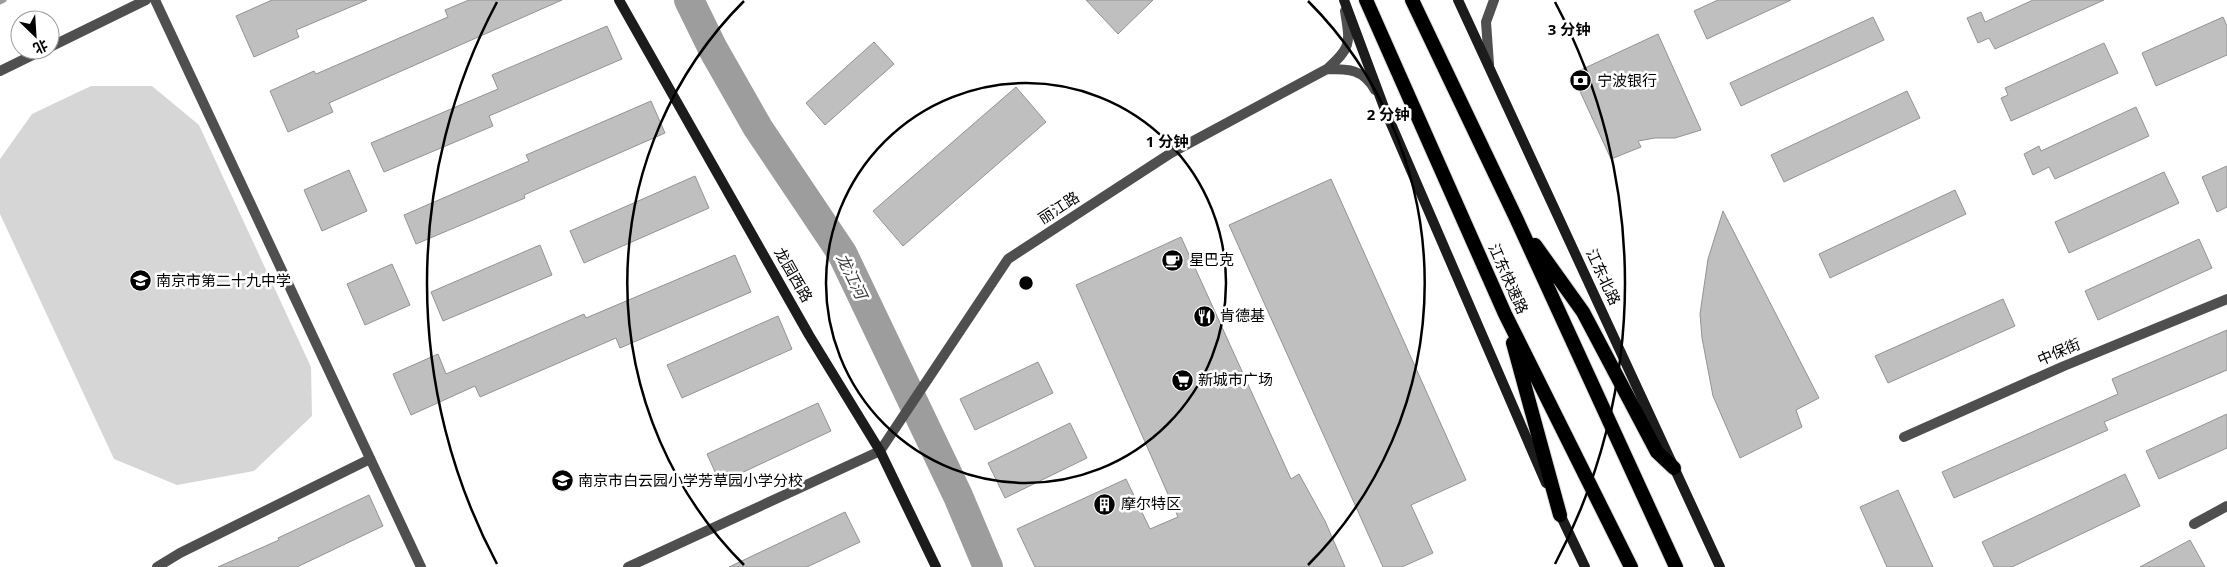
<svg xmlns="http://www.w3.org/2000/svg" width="2227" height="567" font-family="'Open Sans','Noto Sans SC',sans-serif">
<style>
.green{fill:#d6d6d6}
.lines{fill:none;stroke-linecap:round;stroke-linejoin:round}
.stream{stroke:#9d9d9d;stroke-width:5}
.river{stroke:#9d9d9d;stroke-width:30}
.building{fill:#bfbfbf;stroke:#939393}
.trunk-casing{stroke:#dbdbdb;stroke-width:16}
.minor{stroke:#4f4f4f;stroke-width:10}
.tertiary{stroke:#4f4f4f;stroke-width:10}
.secondary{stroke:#1c1c1c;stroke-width:10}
.trunk{stroke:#000;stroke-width:14}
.ring{fill:none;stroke:#000;stroke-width:2.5}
.labels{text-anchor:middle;stroke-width:5;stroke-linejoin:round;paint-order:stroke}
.poi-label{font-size:15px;fill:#000;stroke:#fff;text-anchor:start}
.street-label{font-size:15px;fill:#000;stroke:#fff}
.water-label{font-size:16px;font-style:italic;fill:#3e3e3e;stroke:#fff}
.centre{fill:#000;stroke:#fff;stroke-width:2.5}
.ring-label{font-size:15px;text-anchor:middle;font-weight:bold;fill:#000;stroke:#fff;stroke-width:5;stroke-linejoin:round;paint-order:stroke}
</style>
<rect width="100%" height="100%" fill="#fff"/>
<path class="green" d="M91,86h61l47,39 112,242 1,49 -58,55 -77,14 -63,-26 -114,-245v-55l32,-45z"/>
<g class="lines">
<path class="stream" d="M0,2l4,-2"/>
<path class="river" d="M689,0l24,49 45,79 84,125 116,243 30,71"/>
</g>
<path class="building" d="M272,0h95l-71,30 3,7 -45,20 -18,-41z
M469,0h93l-233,103 4,9 -45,20 -18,-41 44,-20 2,3 132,-57 -3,-7z
M1086,0h67l-35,34z
M1718,0h73l-84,39 -13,-28z
M2033,0h71l-109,49 -6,-11 -11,5 -11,-25 14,-6 4,10z
M1873,17l11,23 -143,66 -11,-23z
M2223,17l4,9v29l-71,31 -14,-33z
M607,26l15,33 -133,57 4,10 -109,46 -13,-29 127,-54 -6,-14z
M1658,34l43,96 -26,8h-20l-17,3 3,6 -30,12 -39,-85z
M874,42l20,22 -69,61 -19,-22z
M2104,43l14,30 -107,48 -10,-23 7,-3 -3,-7z
M1016,87l30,35 -143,124 -30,-35z
M1907,91l13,27 -136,64 -13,-27z
M651,101l14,32 -141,62 1,3 -109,46 -12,-29 125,-54 -3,-6z
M2136,107l13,29 -94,43 -6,-12 -16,8 -9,-21 15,-8 2,5z
M2227,166v41l-10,5 -15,-35z
M349,170l18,41 -45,20 -18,-41z
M2164,172l15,31 -110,50 -14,-31z
M695,176l14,32 -125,55 -14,-32z
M1331,179l135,301 -55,25 22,48 -31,14h-19l-154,-342z
M1955,190l11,24 -136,64 -11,-24z
M1723,211l96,187 -23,12 6,17 -62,31 -27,-62 -11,-58 -2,-24 8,-55z
M1181,237l110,242 8,-5 26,47 20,46h-310l-18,-38 109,-50 24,50 28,-12 -102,-232z
M2199,239l13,29 -114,52 -13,-29z
M540,245l12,30 -109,46 -12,-29z
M735,255l16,37 -131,56 -4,-10 -136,59 -5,-11 -64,29 -18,-41 45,-20 8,20 138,-60 2,4z
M392,264l18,41 -45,20 -18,-41z
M2003,299l12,27 -127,57 -13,-27z
M778,316l14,33 -110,49 -15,-33z
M2227,330v40l-123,52 4,8 -154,68 -12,-26 176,-78 -6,-15z
M1038,362l15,31 -78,37 -15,-31z
M818,403l13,28 -111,52 -13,-29z
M2227,414v34l-68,31 -13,-28z
M1070,423l17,35 -82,40 -17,-35z
M2125,474l15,32 -128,61h-18l-12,-25z
M1898,490l35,77h-46l-27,-60z
M369,495l14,31 -86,41h-79l61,-27 -1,-2z
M845,512l15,30 -53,25h-78z
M2190,540l15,27h-65z"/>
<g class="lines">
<defs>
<path id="trunk" d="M1366,0l139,314 126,253
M1412,0l104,218 160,349
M1535,245l48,67 74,140 17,16
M1513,343l47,172"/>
</defs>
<use href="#trunk" class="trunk-casing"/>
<path class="minor" d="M157,567l23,-14 190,-94"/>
<path class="tertiary" d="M155,0l266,567
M50,47l96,-47
M1489,64l-3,-42 8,-22
M1327,69c22,0 36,0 48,21
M0,71l43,-21
M1904,437l160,-71 163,-67
M2194,524l33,-18
M628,567l252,-116 128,-192 163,-106 156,-84c25,-22 23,-26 18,-58"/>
<path class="secondary" d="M619,0l190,335 71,116 56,116
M1344,0l41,110 161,373
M1458,0l262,567
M1558,510l27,57"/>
<use href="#trunk" class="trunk"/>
</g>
<g class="ring">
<circle cx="1026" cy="283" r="200"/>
<path d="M744 565A399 399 0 0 1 744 1M1308 1A399 399 0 0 1 1308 565"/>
<path d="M497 564A599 599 0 0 1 497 2M1555 2A599 599 0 0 1 1555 564"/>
</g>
<defs>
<symbol id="bank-disc" viewBox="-11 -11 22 22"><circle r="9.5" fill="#000" stroke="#fff"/><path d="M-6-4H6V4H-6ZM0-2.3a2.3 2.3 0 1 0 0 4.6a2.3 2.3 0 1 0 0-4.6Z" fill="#fff"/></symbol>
<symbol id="cafe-disc" viewBox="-11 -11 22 22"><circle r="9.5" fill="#000" stroke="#fff"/><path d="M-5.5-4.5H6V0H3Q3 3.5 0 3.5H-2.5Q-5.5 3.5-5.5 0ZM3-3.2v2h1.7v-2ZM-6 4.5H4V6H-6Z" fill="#fff"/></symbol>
<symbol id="school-disc" viewBox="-11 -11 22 22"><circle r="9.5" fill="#000" stroke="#fff"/><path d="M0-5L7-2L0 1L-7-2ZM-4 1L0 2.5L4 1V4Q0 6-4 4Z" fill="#fff"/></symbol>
<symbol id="restaurant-disc" viewBox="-11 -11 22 22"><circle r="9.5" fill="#000" stroke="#fff"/><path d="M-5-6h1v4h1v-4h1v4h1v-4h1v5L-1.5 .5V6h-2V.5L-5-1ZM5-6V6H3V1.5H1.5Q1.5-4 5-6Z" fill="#fff"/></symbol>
<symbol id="supermarket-disc" viewBox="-11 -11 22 22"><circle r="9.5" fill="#000" stroke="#fff"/><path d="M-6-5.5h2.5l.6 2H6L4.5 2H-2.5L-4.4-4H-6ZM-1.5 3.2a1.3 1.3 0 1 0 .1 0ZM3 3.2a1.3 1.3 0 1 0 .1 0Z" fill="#fff"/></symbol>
<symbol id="building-disc" viewBox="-11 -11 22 22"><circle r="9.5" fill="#000" stroke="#fff"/><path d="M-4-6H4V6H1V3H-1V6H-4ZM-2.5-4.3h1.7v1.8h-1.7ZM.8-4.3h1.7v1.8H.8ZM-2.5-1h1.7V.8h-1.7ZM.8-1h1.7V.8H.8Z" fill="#fff"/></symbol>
</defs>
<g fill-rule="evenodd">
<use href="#bank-disc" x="1568" y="68" width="25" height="25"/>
<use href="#cafe-disc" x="1160" y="248" width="25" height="25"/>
<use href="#school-disc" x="128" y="268" width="25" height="25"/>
<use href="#restaurant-disc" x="1192" y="304" width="25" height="25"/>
<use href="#supermarket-disc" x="1170" y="368" width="25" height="25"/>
<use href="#school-disc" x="550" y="468" width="25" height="25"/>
<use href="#building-disc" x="1092" y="492" width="25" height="25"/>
</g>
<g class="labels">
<g class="poi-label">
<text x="1597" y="86">宁波银行</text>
<text x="1189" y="265">星巴克</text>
<text x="156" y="286">南京市第二十九中学</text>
<text x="1220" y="321">肯德基</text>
<text x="1198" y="385">新城市广场</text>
<text x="578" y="486">南京市白云园小学芳草园小学分校</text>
<text x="1121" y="509">摩尔特区</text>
</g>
<g class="street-label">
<text transform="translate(1059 208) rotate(-33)" y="5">丽江路</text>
<text transform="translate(793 275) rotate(60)" y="5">龙园西路</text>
<text transform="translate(1603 277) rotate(65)" y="5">江东北路</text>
<text transform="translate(1508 279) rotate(66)" y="5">江东快速路</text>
<text transform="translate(2059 352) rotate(-23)" y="5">中保街</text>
</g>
<g class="water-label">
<text transform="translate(852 276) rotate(64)" y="6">龙江河</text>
</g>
</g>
<circle cx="1026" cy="283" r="8" class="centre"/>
<g class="ring-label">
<text x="1569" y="35">3 分钟</text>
<text x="1388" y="120">2 分钟</text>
<text x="1167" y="147">1 分钟</text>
</g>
<g transform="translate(35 35) rotate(155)"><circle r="24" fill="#ffffff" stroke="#999999"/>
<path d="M0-4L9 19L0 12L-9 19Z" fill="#000000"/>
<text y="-8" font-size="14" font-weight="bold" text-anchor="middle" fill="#000000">北</text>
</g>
</svg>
